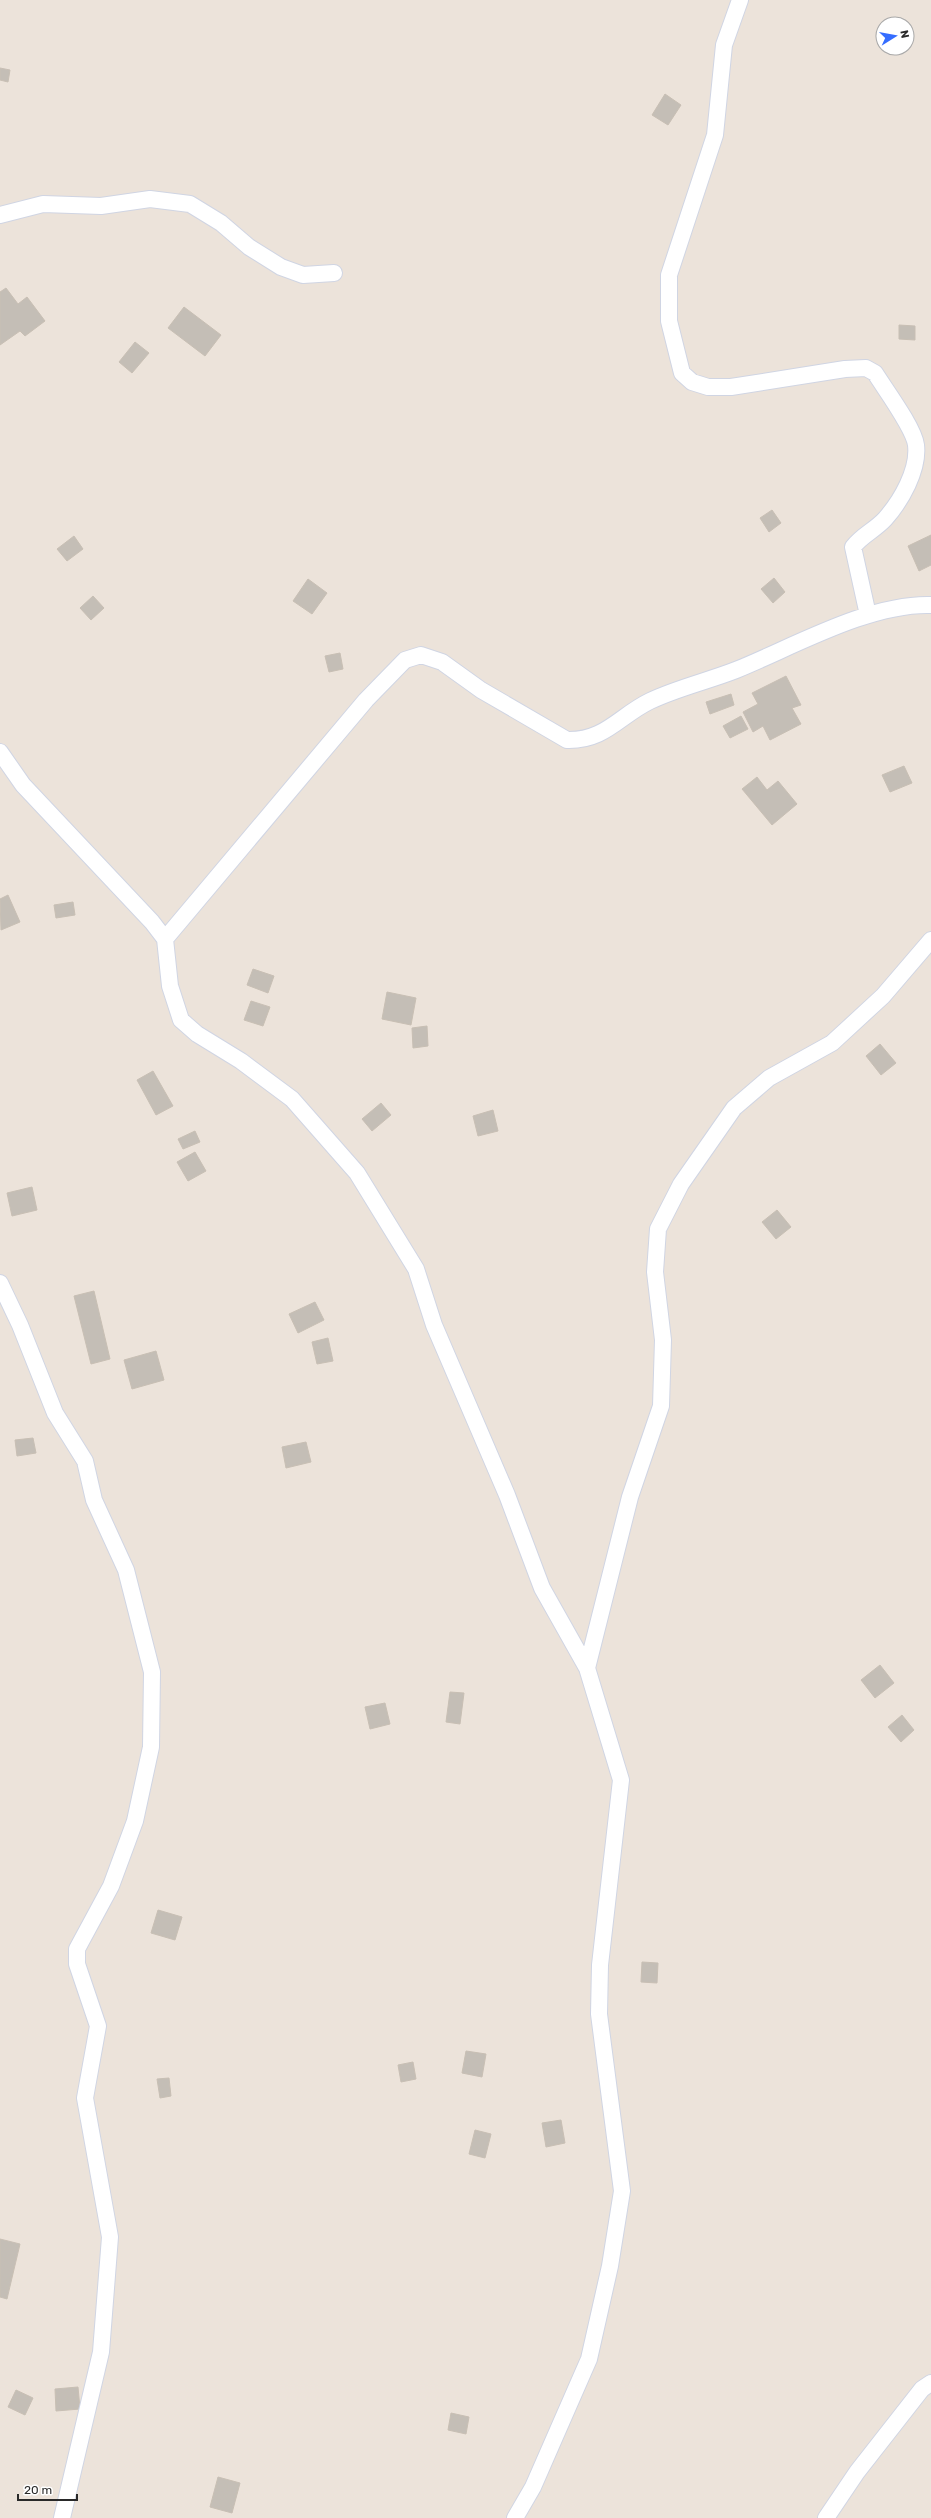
<svg xmlns="http://www.w3.org/2000/svg" width="931" height="2518" font-family="Rubik,sans-serif">
<style>
.building{fill:#c4beb6;stroke:#c8bfb4}
.lines{fill:none;stroke-linecap:round;stroke-linejoin:round}
.street-casing{stroke:#d0d5e3;stroke-width:18}
.street{stroke:#fff;stroke-width:16}
</style>
<rect width="100%" height="100%" fill="#ece3da"/>
<path class="building" d="M0,68l10,2 -2,12 -8,-2z
M665,94l16,11 -13,20 -16,-10z
M6,288l12,16 9,-7 18,24 -20,15 -5,-5 -20,14v-53z
M184,307l37,28 -16,21 -37,-28z
M899,325l16,1v14l-16,-1z
M135,342l14,11 -17,20 -13,-11z
M772,510l9,13 -12,9 -9,-14z
M931,535v30l-12,6 -11,-25z
M74,536l9,13 -16,12 -10,-12z
M774,578l11,14 -12,11 -12,-14z
M308,579l19,14 -15,21 -19,-13z
M93,596l11,12 -13,12 -11,-12z
M340,653l3,16 -14,3 -4,-16z
M786,676l15,29 -9,3 9,16 -31,16 -7,-14 -10,6 -10,-20 15,-8 -6,-11z
M731,694l3,11 -24,9 -4,-12z
M741,716l7,13 -18,9 -7,-12z
M904,766l8,17 -22,9 -8,-17z
M757,777l10,13 11,-9 19,23 -25,21 -30,-36z
M8,895l12,27 -19,8 -1,-31z
M73,902l2,13 -19,3 -2,-13z
M253,969l21,7 -6,17 -21,-8z
M387,992l29,6 -5,27 -29,-6z
M251,1001l19,6 -7,19 -19,-6z
M427,1026l1,20 -15,2 -1,-20z
M880,1044l16,19 -15,12 -15,-19z
M153,1071l20,35 -17,9 -19,-35z
M381,1103l10,12 -19,16 -10,-12z
M493,1110l5,21 -20,5 -5,-20z
M195,1131l5,11 -17,7 -5,-10z
M195,1152l11,19 -18,10 -11,-19z
M32,1187l5,23 -25,6 -5,-23z
M777,1210l14,17 -15,12 -14,-17z
M94,1291l16,68 -19,5 -17,-68z
M315,1302l9,18 -26,13 -9,-19z
M328,1338l5,23 -16,3 -5,-22z
M156,1351l8,29 -32,9 -8,-29z
M33,1438l3,15 -19,3 -2,-16z
M306,1442l5,20 -25,6 -4,-21z
M880,1665l14,18 -19,15 -14,-18z
M450,1692l14,1 -4,31 -14,-2z
M385,1703l5,21 -20,5 -5,-22z
M902,1715l12,15 -13,12 -13,-15z
M158,1910l24,7 -7,23 -24,-7z
M642,1962l16,1 -1,20 -16,-1z
M466,2051l20,3 -4,23 -20,-4z
M413,2062l3,17 -15,3 -3,-17z
M169,2078l2,18 -11,2 -3,-19z
M561,2120l4,23 -19,4 -4,-24z
M475,2130l16,4 -6,24 -16,-4z
M0,2239l20,5 -13,55 -7,-2z
M78,2387l2,22 -24,2 -1,-22z
M16,2390l17,8 -8,17 -17,-8z
M451,2413l18,4 -3,17 -18,-4z
M218,2477l22,6 -8,30 -22,-6z"/>
<g class="lines">
<defs>
<path id="street" d="M740,0l-16,45 -9,90 -46,140v46l13,52 10,9 16,5h23l114,-18 21,-1 9,5c10,16 39,55 41,72 3,25 -15,56 -31,74 -10,11 -23,16 -32,28l15,68
M0,215l43,-11 58,2 49,-7 40,5 31,19 28,24 32,20 22,8 31,-2
M0,752l23,33 129,137 13,17 5,47 11,34 16,14 44,27 51,38 65,74 59,96 18,56 73,170 35,93 45,80 34,112 -21,185 -1,49 23,177 -12,75 -21,93 -56,128 -18,31
M165,939l201,-239 39,-40 16,-5 21,7 39,28 86,50c38,1 52,-24 83,-39 27,-13 58,-20 86,-31 57,-23 133,-67 195,-65
M0,1283l20,42 35,88 30,48 9,39 32,70 26,102 -1,75 -16,74 -24,65 -34,63v15l21,62 -13,72 25,139 -9,115 -39,166
M587,1668l43,-171 31,-91 2,-66 -8,-68 3,-43 23,-45 53,-76 35,-30 63,-35 51,-47 48,-56
M826,2518l31,-46 65,-83 9,-6"/>
</defs>
<use href="#street" class="street-casing"/>
<use href="#street" class="street"/>
</g>
<g transform="translate(895 36) rotate(79)"><circle r="19" fill="#ffffff" stroke="#a9a9a9"/>
<path d="M0-3L7 15L0 10L-7 15Z" fill="#356dff"/>
<text y="-6" font-size="11" font-weight="bold" text-anchor="middle" fill="#292929">N</text>
</g>
<path d="M18 2494v6h59v-6" fill="none" stroke="#292929" stroke-width="2"/>
<text x="24" y="2494" font-size="12" fill="#292929" stroke="#ffffff" stroke-width="3" paint-order="stroke">20 m</text>
</svg>
